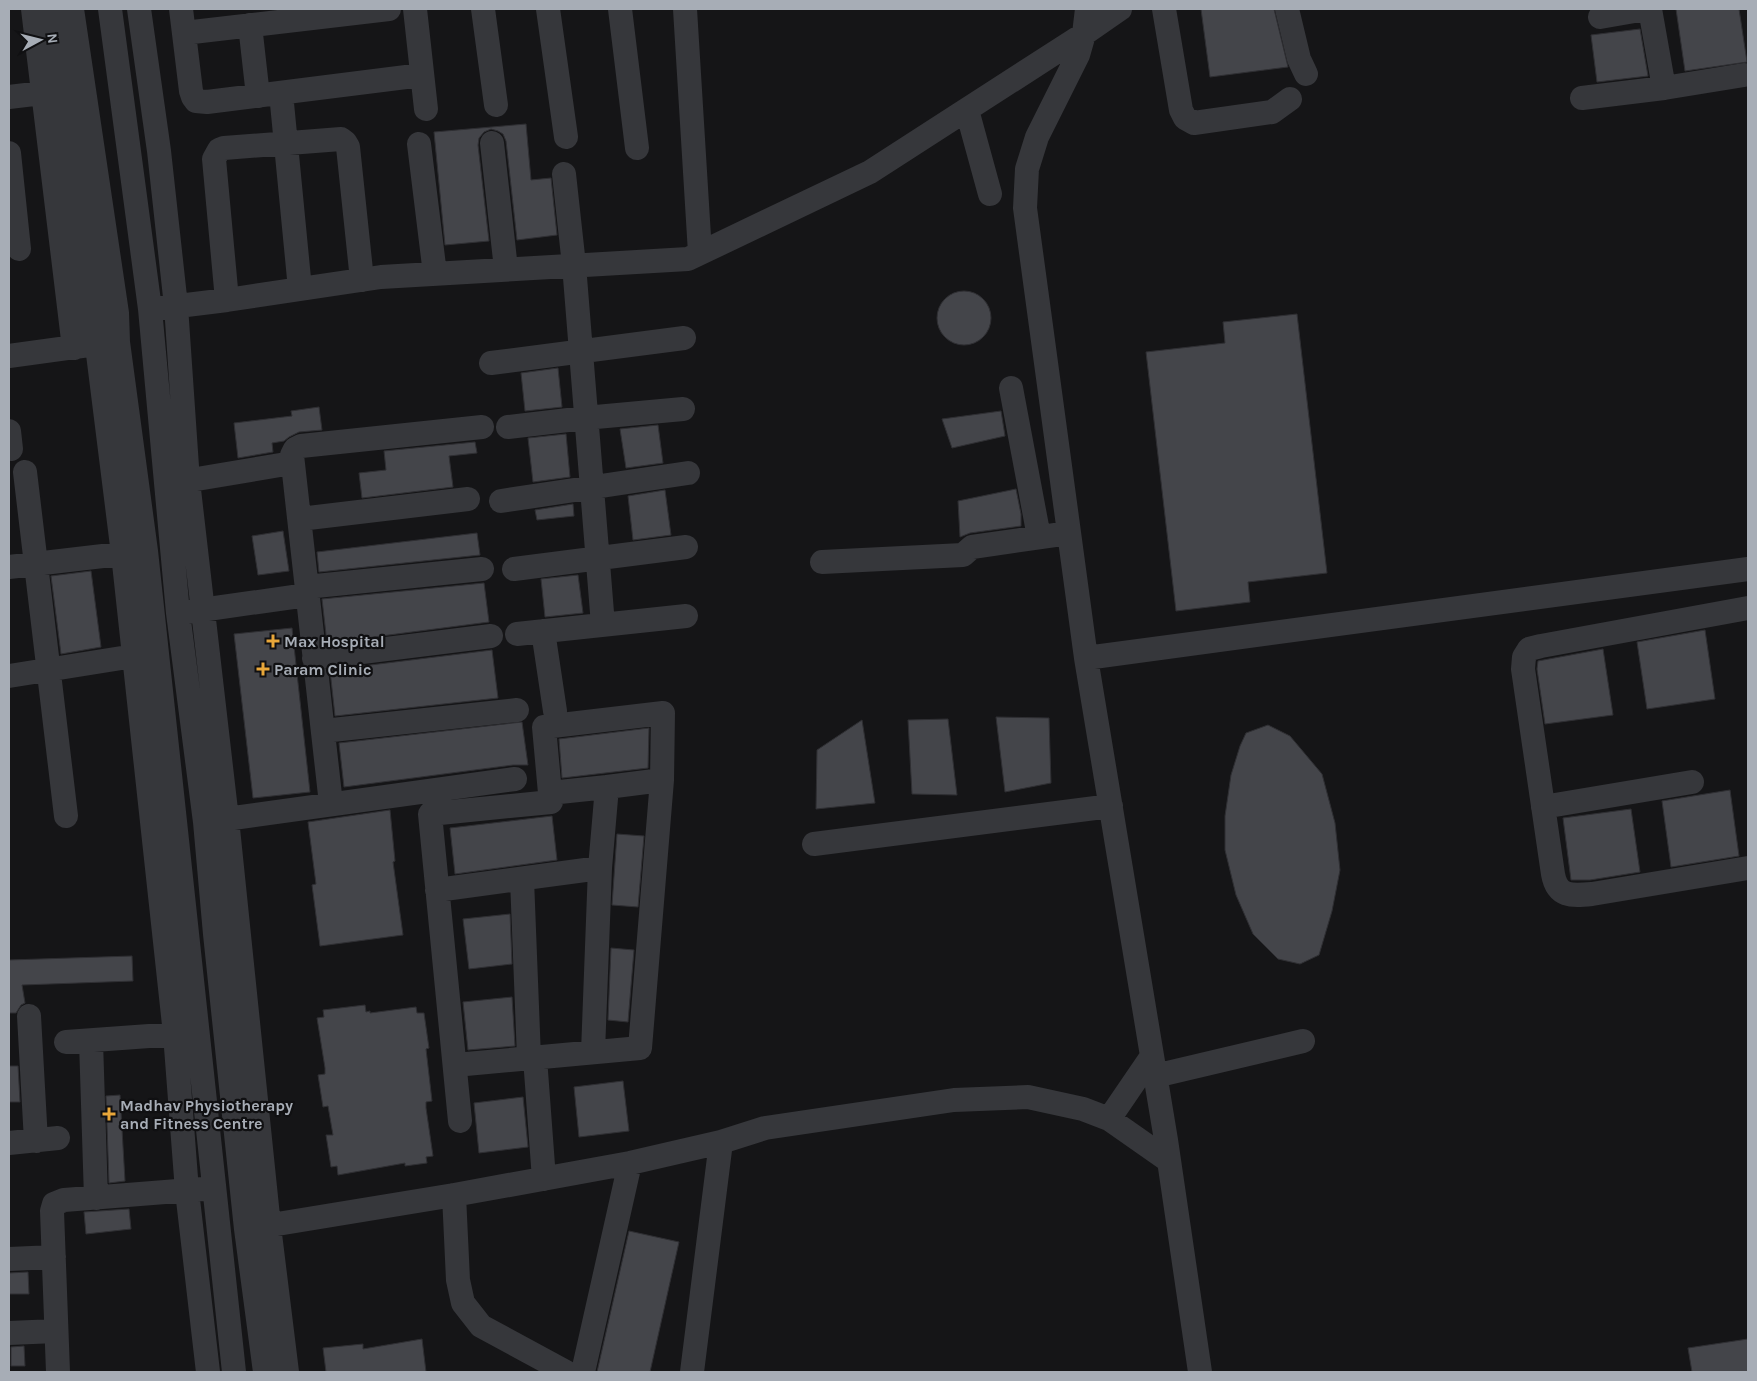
<svg xmlns="http://www.w3.org/2000/svg" width="1757" height="1381" font-family="Karla,sans-serif">
<style>
.building{fill:#44454a;stroke:#2f2f33}
.lines{fill:none;stroke-linecap:round;stroke-linejoin:round}
.minor{stroke:#36373b;stroke-width:24}
.poi-dot{fill:#e9a73a;stroke:#101012;stroke-width:2}
.labels{text-anchor:middle;stroke-width:4.5;stroke-linejoin:round;paint-order:stroke}
.poi-label{font-size:16px;font-weight:bold;fill:#a7adb6;stroke:#101012;text-anchor:start}
</style>
<rect width="100%" height="100%" fill="#151517"/>
<path class="building" d="M1201,9h73l14,58 -78,10z
M1676,9h63l8,53 -62,9z
M1640,29l8,47 -51,6 -6,-47z
M526,124l5,56 20,-2 6,57 -40,5 -11,-99 -3,-7 -5,-3 -7,-2 -7,3 -5,6 -1,7 11,96 -44,4 -11,-113z
M937 318a27 27 0 1 1 54 0a27 27 0 1 1-54 0Z
M1297,314l30,259 -79,9 2,20 -74,9 -30,-259 79,-9 -2,-21z
M558,368l4,39 -37,4 -4,-38z
M319,407l3,23 -23,2 -10,5 -5,4 -12,2 1,9 -35,6 -4,-35 58,-7 -1,-5z
M1001,411l4,25 -53,12 -10,-29z
M658,425l5,38 -37,5 -6,-39z
M566,434l4,43 -37,5 -5,-44z
M475,442l2,11 -28,3 4,31 -91,11 -3,-25 27,-3 -2,-19z
M1016,489l5,25v12l-51,7 -10,4 -2,-36z
M665,490l6,45 -38,5 -5,-44z
M573,504l1,12 -37,4 -2,-10z
M283,531l6,40 -31,4 -6,-39z
M477,533l3,22 -161,17 -2,-20z
M91,571l10,76 -40,7 -10,-78z
M578,575l5,38 -38,4 -4,-38z
M484,583l5,39 -162,21 -5,-44z
M292,628l18,164 -57,6 -19,-164z
M1705,630l10,69 -68,10 -10,-67z
M1603,649l10,66 -68,9 -8,-55 1,-8z
M492,650l6,48 -163,18 -5,-46z
M996,717l53,1 2,65 -46,9z
M948,719l9,76 -45,-1 -4,-74z
M862,720l13,83 -59,6 1,-59z
M522,722l6,43h-15l-169,22 -5,-44z
M1268,725l22,11 32,38 13,49 5,47 -8,41 -13,44 -19,9 -22,-5 -25,-25 -17,-39 -11,-45v-34l6,-41 9,-29 6,-13z
M649,728l-1,40 -86,10 -3,-39z
M1730,790l9,66 -68,11 -9,-66z
M1631,809l9,63 -50,8h-19l-8,-62z
M390,810l5,51 -2,1 10,73 -83,11 -8,-61 4,-1 -8,-62z
M552,816l5,44 -102,14 -5,-46z
M617,834l27,2 -6,71 -26,-2z
M510,914l2,50 -43,5 -6,-50z
M611,948l23,2 -6,72 -20,-2z
M132,956l1,25 -111,4 3,18 -4,2 -5,8h-7v-53z
M512,997l3,49 -47,4 -5,-48z
M365,1005l1,7 4,-1v2l46,-6 1,6h7l5,35 -3,1 6,52 -6,1v6l7,48 -7,1 1,6 -22,3v-3l-67,12 -1,-9 -6,1 -5,-32h7l-5,-29 -5,1 -5,-32 7,-1v-6l-8,-50 7,-1 -1,-7z
M9,1066h9l2,36h-11z
M623,1081l6,50 -50,6 -5,-50z
M120,1095l5,86 -16,2 -3,-87z
M523,1097l5,50 -49,6 -5,-50z
M129,1209l2,20 -45,5 -2,-22z
M629,1231l50,11 -29,130h-53z
M28,1272l1,22h-20v-21z
M422,1339l4,33h-100l-3,-24 40,-4v5z
M1748,1339v33h-56l-4,-24z
M24,1346l1,20h-14v-19z"/>
<g class="lines">
<path class="minor" d="M33,9l41,339
M53,9l12,81 58,464 52,480 12,157 21,181
M72,9l45,304 1,29 28,209 88,821
M110,9l40,300 28,304 27,209 10,112 31,295 19,143
M139,9l20,142 17,155 12,175 39,338 42,407 18,146
M181,9l10,82 2,6 3,4 11,1 215,-27
M415,9l11,100
M483,9l13,96
M548,9l18,128
M620,9l17,139
M685,9l15,244
M1087,9l-3,25 -6,21 -41,82 -10,32 -2,39 61,450 80,482 34,232
M1164,9l17,101 4,8 9,5 78,-11 18,-13
M1287,9l12,50 7,15
M1650,9l14,79 80,-13
M1600,17l46,-8
M250,25l8,71
M184,33l205,-24
M281,93l19,196
M9,97l50,-6
M1582,98l82,-10
M967,110l23,84
M492,143l14,126
M419,144l16,130
M9,153l10,96
M564,174l10,91 29,360
M227,300l-13,-141 5,-9 5,-2 117,-9 4,3 3,5 14,133
M162,308l65,-8 154,-23 307,-18 182,-87 214,-138 36,-25
M9,356l80,-11
M491,363l193,-25
M1011,388l28,149
M508,427l77,-9 98,-9
M9,431l2,18
M25,472l41,344
M173,483l119,-20
M501,501l187,-28
M300,519l168,-20
M822,562l141,-7 9,-8 97,-14
M9,567l128,-15
M514,569l172,-22
M306,587l176,-18
M1748,608l-207,38 -12,3 -5,8 -1,12 30,205c4,23 18,22 39,20l156,-26
M187,612l120,-17
M543,631l12,80
M517,634l169,-18
M314,658l177,-22
M1086,658l662,-89
M9,676l125,-20
M323,731l194,-21
M331,804l-39,-349 3,-6 6,-3 181,-19
M1543,807l149,-25
M212,821l303,-42
M814,844l297,-38
M522,879l7,179
M437,890l163,-22
M29,1016l7,125
M91,1041l5,157
M66,1042l125,-9
M593,1052l7,-184 7,-81 55,-7 1,-67 -119,14 6,66 57,-6
M535,1058l9,121
M455,1065l185,-17 22,-268
M1155,1076l148,-35
M1109,1119l43,-63
M460,1121l-30,-307 121,-12 -1,-9
M9,1143l49,-5
M454,1195l4,85 5,23 18,23 85,46
M253,1228l201,-33 176,-32 91,-21 44,-14 189,-28 74,-3 55,12 26,10 60,42
M9,1259l45,-2
M9,1333l47,-2
M58,1372l-6,-161 2,-7 10,-4 139,-11
M583,1372l47,-209
M692,1372l29,-230"/>
</g>
<g class="poi-dot">
<path d="M270.5 633.5h5v5h5v5h-5v5h-5v-5h-5v-5h5z"/>
<path d="M260.5 661.5h5v5h5v5h-5v5h-5v-5h-5v-5h5z"/>
<path d="M106.5 1106.5h5v5h5v5h-5v5h-5v-5h-5v-5h5z"/>
</g>
<g class="labels">
<g class="poi-label">
<text x="284" y="647">Max Hospital</text>
<text x="274" y="675">Param Clinic</text>
<text x="120" y="1111">Madhav Physiotherapy<tspan x="120" dy="18">and Fitness Centre</tspan></text>
</g>
</g>
<rect width="1757" height="1381" fill="none" stroke="#a7adb6" stroke-width="20"/>
<g transform="translate(40 40) rotate(83)" stroke="#101012" stroke-width="4" paint-order="stroke">
<path d="M0-4L9 19L0 12L-9 19Z" fill="#a7adb6"/>
<text y="-8" font-size="14" font-weight="bold" text-anchor="middle" fill="#a7adb6">N</text>
</g>
</svg>
